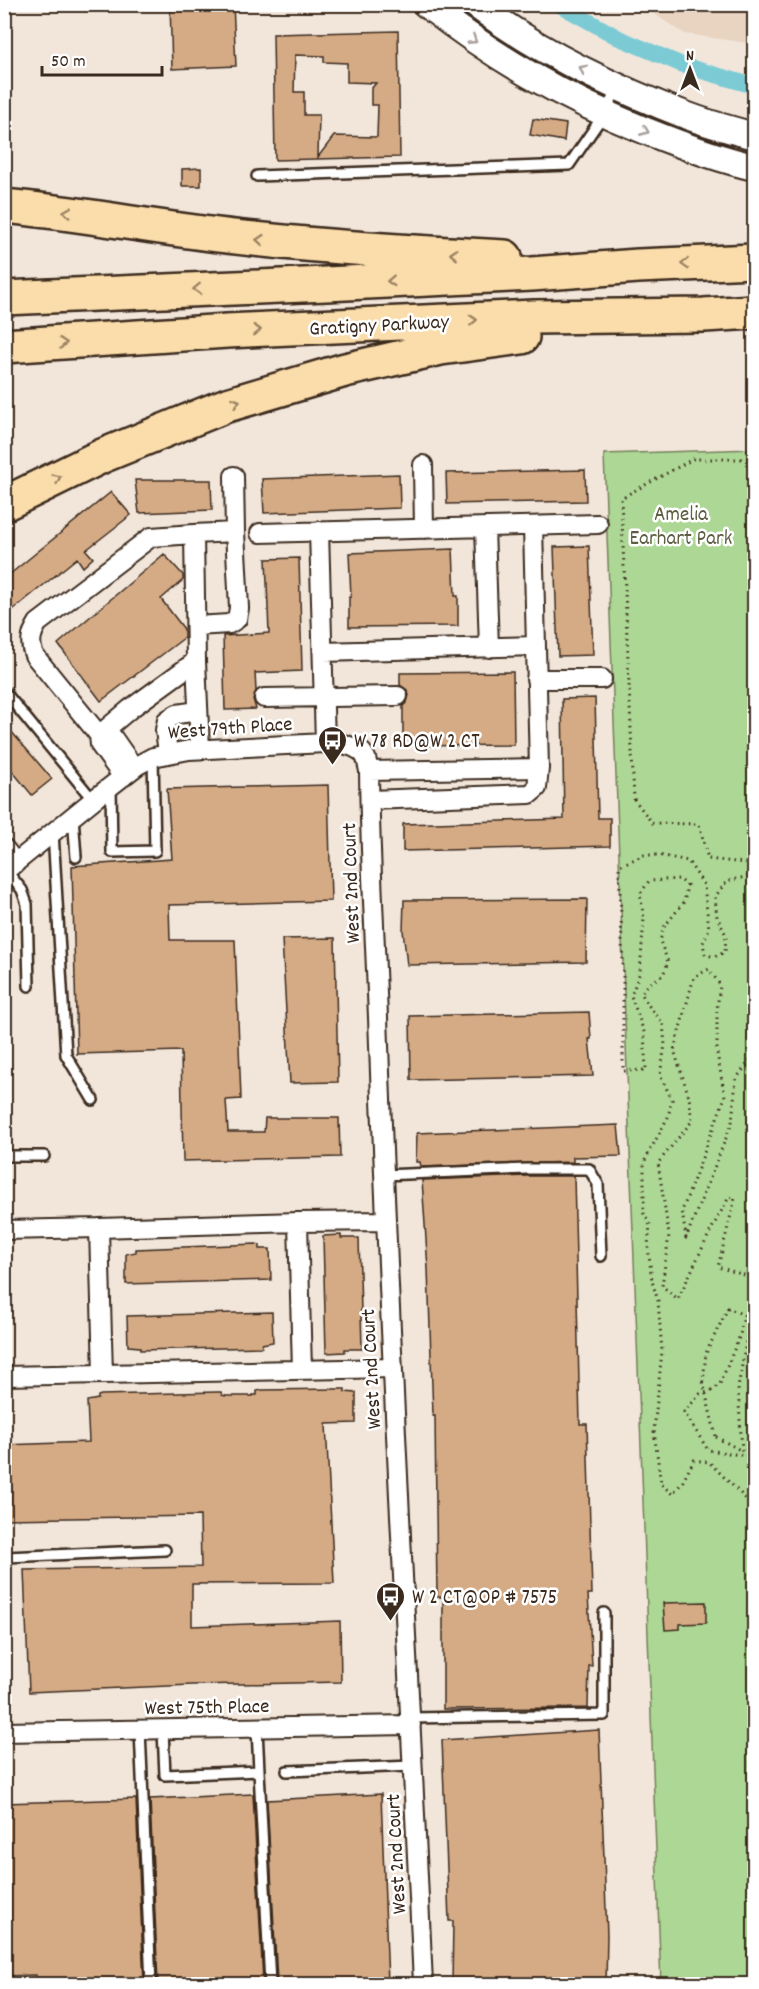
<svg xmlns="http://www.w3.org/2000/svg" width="759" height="1989" font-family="Dekko,sans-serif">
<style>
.built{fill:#e9d4c2}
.park{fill:#acd795;stroke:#74805a;stroke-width:1.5}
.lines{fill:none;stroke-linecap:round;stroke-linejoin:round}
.canal{stroke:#7bcbd4;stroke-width:16}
.building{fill:#d5ab86;stroke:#3b2a1e;stroke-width:1.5;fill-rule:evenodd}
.service-casing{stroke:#3b2a1e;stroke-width:14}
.minor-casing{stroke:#3b2a1e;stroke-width:22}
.secondary-casing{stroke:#3b2a1e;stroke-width:30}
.motorway-casing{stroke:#3b2a1e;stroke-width:38}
.path{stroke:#3b2a1e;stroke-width:3;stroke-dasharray:1.5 4.5;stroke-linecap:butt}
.service{stroke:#fff;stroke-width:9}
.minor{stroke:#fff;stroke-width:18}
.secondary{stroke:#fff;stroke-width:26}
.motorway{stroke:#fbddab;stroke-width:33}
.path-bridge{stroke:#3b2a1e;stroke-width:3;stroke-dasharray:1.5 4.5;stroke-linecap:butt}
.oneway{stroke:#a79f9a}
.oneway2{stroke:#9b8464}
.labels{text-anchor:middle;stroke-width:5;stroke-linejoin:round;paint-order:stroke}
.street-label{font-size:21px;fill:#3b2a1e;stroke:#fff}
.park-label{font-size:21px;fill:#5d5e42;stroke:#fff}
.poi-label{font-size:21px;fill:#3b2a1e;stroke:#fff;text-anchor:start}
</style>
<rect width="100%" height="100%" fill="#f2e6db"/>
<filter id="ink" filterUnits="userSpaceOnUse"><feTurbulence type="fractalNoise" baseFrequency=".0167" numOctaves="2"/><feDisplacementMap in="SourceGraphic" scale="12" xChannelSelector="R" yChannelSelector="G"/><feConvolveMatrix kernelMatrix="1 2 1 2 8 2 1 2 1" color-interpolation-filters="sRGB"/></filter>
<g filter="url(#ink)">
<path class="built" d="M640,5h114v39l-69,-10z"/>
<path class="park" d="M754,449v1535h-93l-57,-1530z"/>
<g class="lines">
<path class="canal" d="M558,4l61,34 66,28 69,20"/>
</g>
<path class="building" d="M170,4h63l3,62 -64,3z
M398,31l2,126 -125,3 -2,-126zM295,55l29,1v6l23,1v19l29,1 -5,6v16h7l-1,32 -43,-1 -16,21 1,-42h-15v-23h-10z
M533,119l33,5 -2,17 -34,-6z
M201,168v18h-19v-17z
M585,470l1,31 -139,3 -1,-31z
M399,474l1,34 -136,5 -2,-34z
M135,480h76l1,30 -73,3z
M111,492l20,23 -45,35 7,8 -10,9 -6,-9 -73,59v-38z
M589,546l4,109 -35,1 -4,-109z
M453,549l2,47h3v30l-109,1v-30h2l-2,-44z
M164,554l19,21v5l-22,19 23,30v9l-83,63 -43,-57z
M299,558l3,113 -47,2 1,18 -3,8 3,10 -31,1 -2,-74 46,-3 -3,-74z
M513,672l1,73 -111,1v-40l4,-4 2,-7 -2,-5 -7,-5v-12z
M595,698l3,120h12v28l-207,5v-27l161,-5 -2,-120z
M4,723l48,56 -20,16 -28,-34z
M328,785l3,116 -162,4 1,35h65l6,159 -15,1 2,32h36l1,-14h74l1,39 -157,4 -2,-110 -104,3 -5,-188 100,-7 -5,-70z
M587,899l-1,63 -179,3 -4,-35 1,-30z
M335,938l3,144 -48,1 -8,-144z
M589,1012l2,27h-2l4,37 -182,4 -1,-64z
M618,1125l3,31 -48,1v5l-152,5 -1,-5h-4l1,-29z
M527,1176h47l6,248h7l5,170h-4l4,72h-3l-1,42 -145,1v-112h-6l-2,-181h-2l-5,-147 -6,-89z
M341,1235v3h18l3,111h-17v3l-19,1 -3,-117z
M256,1244l4,1v4h10l1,31 -145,4v-30l10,-2v-3z
M272,1312l1,30 -11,2v3l-122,3v-3l-12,-1 -1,-30z
M336,1389h9v3l11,1v30l-30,1 8,159 -142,1v42l148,-5 1,61 -149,3 -163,7 -5,-122 177,-3 -1,-51 -196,3v-74l85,-3 -2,-41 11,-2v-3l3,-1 116,-3h4l1,3 4,1h27v-1h4v-4l5,-1z
M706,1602v21l-26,1v5l-15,1 -2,-27z
M599,1730l8,205 -1,49h-154l1,-63h-4l-7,-181z
M253,1794l10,187 -105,3 -8,-185z
M381,1794l7,190h-107v-3h-4l-10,-181z
M136,1799l8,185h-107l-1,-9 -32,1v-173z"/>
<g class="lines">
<defs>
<path id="service" d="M257,176l312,-11 35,-51 13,-25
M4,691l89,109
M111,786l1,66 43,-1 -2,-94
M73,816l3,41
M53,832l13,223 27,45
M6,870l16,20 5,14 2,82
M4,1156h40
M383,1175l144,-6h62l9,15 3,72
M4,1566l2,-9 159,-7
M411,1718l193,-3v-102
M140,1730l11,254
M163,1730l2,45 94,-4 -2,-43
M259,1771l11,213
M287,1771l126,-5"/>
<path id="minor" d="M423,465l1,64
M234,476l1,56
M485,527l4,121
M319,531l6,212
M260,533l338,-9
M194,534l2,127 -66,48 -31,26 -65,-80c-5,-12 -3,-21 4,-32l113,-86z
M194,534l41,-2 4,76 -2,11 -8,5 -33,2
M323,652l212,-6
M196,661l4,88
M536,679h66
M264,698l134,-2
M168,753l-3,-23 2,-10 10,-6 21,-3
M369,771l170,-3
M123,777l-23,-32 -1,-10h12l23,33
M370,800l160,-6 7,-6 2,-20 -6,-242
M4,848l12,15
M4,872l89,-72 45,-35 15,-8 36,-7 136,-7 18,1 10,3 9,5 4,6 3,13c1,91 7,183 10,274 11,313 30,626 44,939
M298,1222l88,-1
M4,1230l95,-2
M103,1374l-4,-146 199,-6 4,148
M4,1376l388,-8
M4,1732l407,-7"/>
<path id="secondary" d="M426,4c70,55 138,94 220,127 35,14 72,28 108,36
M475,4c64,48 139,84 213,112 21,8 44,14 66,20"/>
<path id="motorway" d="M4,206c84,8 166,25 250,33 83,9 167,14 251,18
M4,298l322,-14 206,-10 106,-8 116,-5
M4,346l223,-15 307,-14 170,-2 50,-3
M4,504l98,-48 125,-51 118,-35 96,-22 81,-11"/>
</defs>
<use href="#service" class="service-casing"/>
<use href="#minor" class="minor-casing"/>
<use href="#secondary" class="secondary-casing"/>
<use href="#motorway" class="motorway-casing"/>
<path class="path" d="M754,459h-61l-72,39 13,301 18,24 47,1 9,35 46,5
M754,875l-27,6 -12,16 2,20 9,18 -1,17 -11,5 -9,-3 -2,-11 6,-14 -5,-44 -16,-24 -29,-6h-15l-25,11 4,100v105l23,-1 -2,-38 -13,-36 9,-24 4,-54 -4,-24 9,-13 30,-2 8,6 -3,17 -20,25 -4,14 8,21 -5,13 -14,9 -8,9 8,13 14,17 2,22 -5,30 12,25 -4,17 -24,45v52l6,11 -2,21 4,35 6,20 4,50 -8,80 7,53 11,10 10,-11 12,-23 15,2 42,42 3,-2
M754,954h-3l3,36
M754,1055l-18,24 -4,44 -46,115 -4,-27 43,-114 -8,-44v-44l3,-24 -11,-16 -15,8 -20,73 15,47 3,24 -34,42 11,72 -7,51 16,13 32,-67 19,-35 6,1 -17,69 36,11
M703,1382l3,-29 22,-45 16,7 -4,20 -20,49 -9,7 -11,3 -16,18 24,38 46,7
M716,1437l26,14 -4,-63 16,-92"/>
<use href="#service" class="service"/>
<use href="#minor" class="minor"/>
<use href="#secondary" class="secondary"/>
<use href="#motorway" class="motorway"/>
<path class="path-bridge" d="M703,1382l13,55"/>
</g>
<defs><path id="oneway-chevron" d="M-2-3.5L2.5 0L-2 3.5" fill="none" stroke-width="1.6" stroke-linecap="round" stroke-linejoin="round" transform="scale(1.5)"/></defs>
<g class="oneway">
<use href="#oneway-chevron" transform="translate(473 40) rotate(33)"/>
<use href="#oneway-chevron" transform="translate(583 69) rotate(-153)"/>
<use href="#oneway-chevron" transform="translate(645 131) rotate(22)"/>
</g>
<g class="oneway2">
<use href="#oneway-chevron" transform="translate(67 212) rotate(-172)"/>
<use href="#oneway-chevron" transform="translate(260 240) rotate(-175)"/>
<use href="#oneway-chevron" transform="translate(454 254) rotate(-177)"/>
<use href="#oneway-chevron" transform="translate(685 264) rotate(178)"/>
<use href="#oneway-chevron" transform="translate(391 281) rotate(177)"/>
<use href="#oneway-chevron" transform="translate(197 289) rotate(178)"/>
<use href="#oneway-chevron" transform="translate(473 320) rotate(-3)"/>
<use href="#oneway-chevron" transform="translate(257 330) rotate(-3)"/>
<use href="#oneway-chevron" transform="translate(63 343) rotate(-4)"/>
<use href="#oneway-chevron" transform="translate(236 402) rotate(-17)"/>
<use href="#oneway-chevron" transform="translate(57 478) rotate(-26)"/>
</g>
</g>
<defs>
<symbol id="bus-pin" viewBox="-11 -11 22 30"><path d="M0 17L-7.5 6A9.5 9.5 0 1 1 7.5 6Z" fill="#3b2a1e" stroke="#fff"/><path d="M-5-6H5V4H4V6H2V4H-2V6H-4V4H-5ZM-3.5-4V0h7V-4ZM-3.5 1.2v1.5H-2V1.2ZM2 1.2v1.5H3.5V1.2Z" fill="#fff"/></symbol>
</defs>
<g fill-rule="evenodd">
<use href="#bus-pin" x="316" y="724" width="33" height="45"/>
<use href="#bus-pin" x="374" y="1580" width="33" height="45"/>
</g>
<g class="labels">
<g class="street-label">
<text transform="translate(379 324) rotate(-3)" y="7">Gratigny Parkway</text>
<text transform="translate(230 727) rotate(-4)" y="7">West 79th Place</text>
<text transform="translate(350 883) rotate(-92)" y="7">West 2nd Court</text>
<text transform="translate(370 1369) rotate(-93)" y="7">West 2nd Court</text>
<text transform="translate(207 1706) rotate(-1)" y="7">West 75th Place</text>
<text transform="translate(395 1854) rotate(-93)" y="7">West 2nd Court</text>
</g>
<g class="park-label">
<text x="681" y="520">Amelia<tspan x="681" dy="24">Earhart Park</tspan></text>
</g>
<g class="poi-label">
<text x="354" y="747">W 78 RD@W 2 CT</text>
<text x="412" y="1603">W 2 CT@OP # 7575</text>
</g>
</g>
<rect width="759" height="1989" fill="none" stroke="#fff" stroke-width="24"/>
<rect x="12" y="12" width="735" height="1965" fill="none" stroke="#3b2a1e" stroke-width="2" filter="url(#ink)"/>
<g transform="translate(690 69)" stroke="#ffffff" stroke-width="4.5" paint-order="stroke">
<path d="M0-4.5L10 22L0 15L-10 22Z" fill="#3b2a1e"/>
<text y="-9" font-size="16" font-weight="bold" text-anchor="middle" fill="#3b2a1e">N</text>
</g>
<path d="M42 66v9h120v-9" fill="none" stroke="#3b2a1e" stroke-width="3"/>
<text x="51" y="66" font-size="18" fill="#3b2a1e" stroke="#ffffff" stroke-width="4.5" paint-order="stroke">50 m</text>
</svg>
